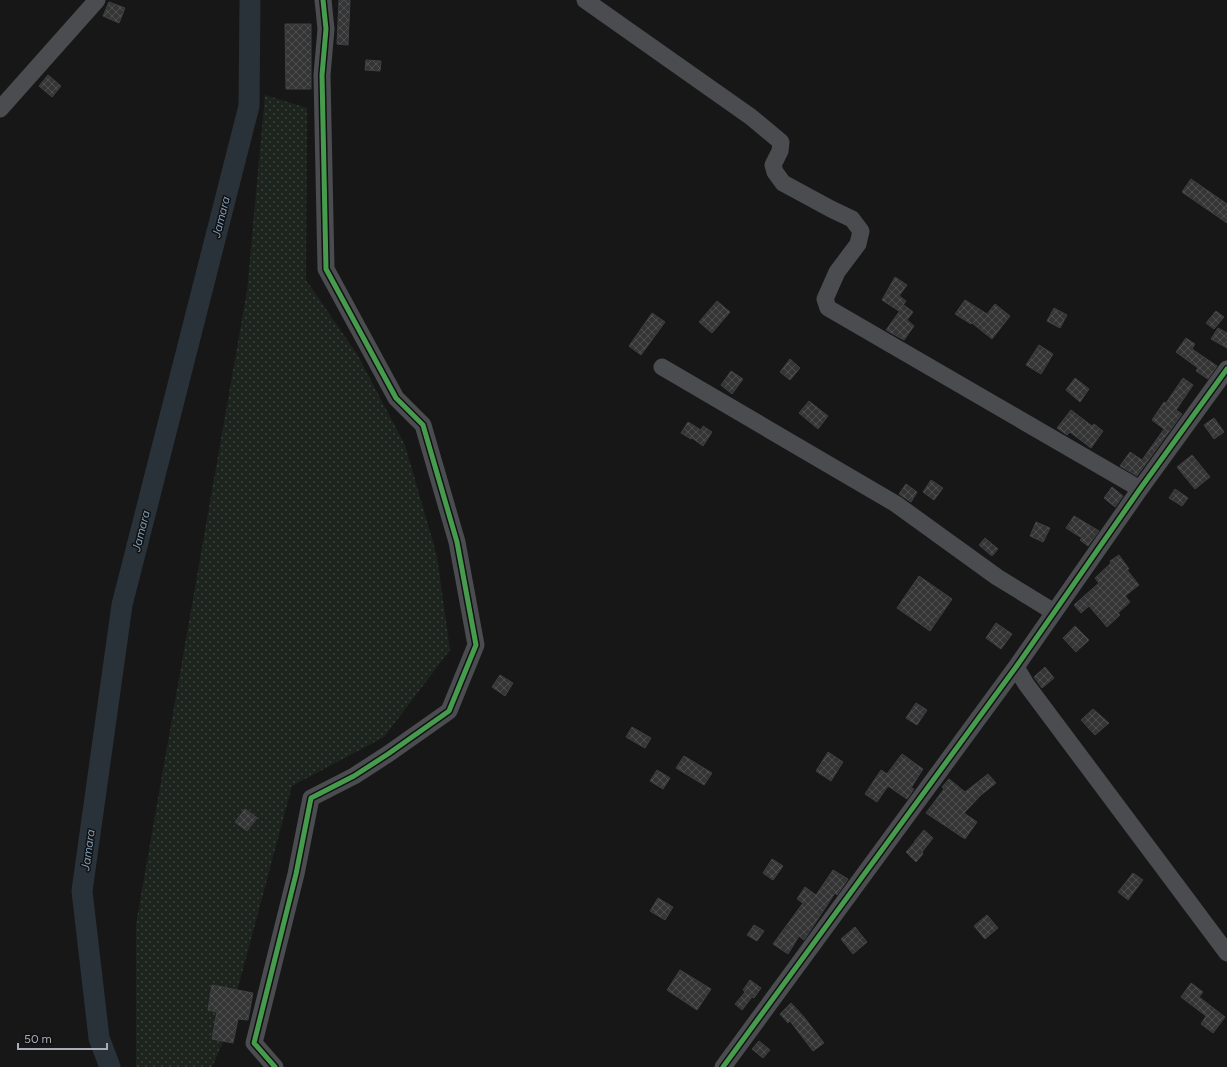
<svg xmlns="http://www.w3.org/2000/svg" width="1227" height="1067" font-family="Figtree,sans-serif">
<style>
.grass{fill:url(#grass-dots)}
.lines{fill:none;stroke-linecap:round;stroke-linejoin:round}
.river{stroke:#2a3239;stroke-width:21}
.building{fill:url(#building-cross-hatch);stroke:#3f4043}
.minor{stroke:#4b4c50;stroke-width:17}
.cycleway-casing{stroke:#111113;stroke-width:8}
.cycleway{stroke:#469c4c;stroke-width:5}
.labels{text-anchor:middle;stroke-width:3;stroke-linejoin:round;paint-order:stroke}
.water-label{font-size:12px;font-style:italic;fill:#7f9bb3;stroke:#111113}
</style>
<defs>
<pattern id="grass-dots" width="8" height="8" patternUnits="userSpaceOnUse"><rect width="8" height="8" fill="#1d241e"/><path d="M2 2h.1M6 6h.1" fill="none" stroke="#3b413d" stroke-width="1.8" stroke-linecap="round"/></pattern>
<pattern id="building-cross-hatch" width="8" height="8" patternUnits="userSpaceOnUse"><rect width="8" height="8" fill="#353536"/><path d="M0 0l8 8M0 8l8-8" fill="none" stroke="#4f5051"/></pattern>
</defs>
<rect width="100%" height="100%" fill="#171717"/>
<path class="grass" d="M265,95l42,13 -1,172 51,74 48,91 32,111 13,94 -66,87 -92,49 -68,254 -12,27h-76v-143l111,-633z"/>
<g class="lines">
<path class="river" d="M110,1067l-11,-29 -17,-147 40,-286 127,-499 1,-106"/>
</g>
<path class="building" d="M339,0h11l-2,45 -11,-1z
M109,2l16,6 -6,15 -16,-7z
M285,24h26v65h-25z
M366,60l15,1 -1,10 -15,-1z
M48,75l13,11 -9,11 -13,-11z
M1191,179l36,25v19l-45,-31z
M895,277l12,8 -8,11 7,5 -7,10 -17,-11z
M965,300l22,14 8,-10 15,12 -18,23 -20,-16 -1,1 -16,-10z
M717,301l13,11 -18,21 -13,-11z
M904,305l9,7 -6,8 7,6 -10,14 -18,-10z
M1054,308l13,7 -7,13 -13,-7z
M1216,311l8,6 -10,12 -8,-6z
M652,313l13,9 -24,33 -12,-9z
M1218,328l9,5v15l-16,-9z
M1186,338l9,6 -3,5 25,17 -9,13 -12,-8 2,-3 -22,-16z
M1039,345l14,9 -12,20 -15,-9z
M790,359l10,9 -10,12 -10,-8z
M731,371l12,8 -11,15 -11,-9z
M1075,378l14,11 -9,13 -14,-12z
M1183,378l10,7 -17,25 6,4 -45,62 -17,-10 10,-14 12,8 22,-31 -12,-9 12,-18 2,1z
M809,401l19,15 -10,13 -19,-16z
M1071,410l21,16 2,-2 9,7 -12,17 -21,-16 -3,3 -10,-7z
M1214,418l10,14 -10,7 -10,-14z
M688,422l13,8 2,-4 9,6 -9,14 -11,-8 -1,1 -10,-6z
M1192,455l18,22 -15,12 -18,-22z
M931,480l12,8 -9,12 -11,-8z
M906,484l11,8 -6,10 -12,-8z
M1112,487l11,9 -8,11 -11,-9z
M1175,489l13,9 -6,8 -13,-8z
M1074,516l25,15 -11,15 -8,-6 2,-2 -16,-10z
M1036,522l14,6 -7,14 -13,-6z
M985,538l13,11 -6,7 -13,-11z
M1119,555l10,14 -2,1 12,15 -14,11 5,6 -12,11 2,2 -13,12 -18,-21 -8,7 -7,-8 25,-22 -4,-5 16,-15 -1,-2z
M919,576l33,23 -22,32 -33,-23z
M996,623l16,11 -11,15 -15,-11z
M1075,626l14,14 -13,12 -13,-14z
M1045,667l9,11 -12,10 -8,-11z
M500,675l13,8 -8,13 -13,-9z
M916,703l11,7 -10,15 -11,-7z
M1093,709l16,14 -14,12 -14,-15z
M632,727l19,11 -6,10 -19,-11z
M828,752l15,10 -12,19 -15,-10z
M902,754l21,15 -12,19 3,1 -7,10 -19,-13 -11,16 -12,-8 16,-24 6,4z
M684,756l28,17 -8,12 -28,-17z
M657,770l13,8 -7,11 -13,-8z
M988,774l8,9 -15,12 -17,18 13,9 -12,17 -39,-26 18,-24 -2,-2 7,-8 16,13z
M245,809l12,9 -10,13 -12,-9z
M924,830l9,8 -11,14 1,2 -7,8 -10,-10 9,-10h-1z
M772,859l11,7 -10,14 -10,-7z
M833,870l15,9 -11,16 -2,-2 -31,47 -5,-4 -11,18 -15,-10 30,-41 -6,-4 8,-12 11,8z
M1133,873l10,7 -15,20 -10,-8z
M658,898l15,9 -8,13 -15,-9z
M987,915l11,13 -13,11 -11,-13z
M754,925l10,6 -7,10 -10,-6z
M855,927l12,15 -14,12 -12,-15z
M680,970l31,19 -14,21 -30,-20z
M750,980l11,8 -7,10 -2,-1 -10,13 -7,-6 10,-12 -2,-2z
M1191,983l12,9 -4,5 26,20 -12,16 -12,-9 5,-8 -25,-19z
M212,985l41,8 -5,27 -10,-1 -5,24 -21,-4 5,-27 -9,-2z
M791,1003l13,14 20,26 -11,8 -23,-30 -2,2 -8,-9z
M759,1041l11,9 -7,8 -11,-9z"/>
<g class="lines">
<path class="minor" d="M585,0l166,117 30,25 -1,9 -7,14 2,7 8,11 48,26 21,10 9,12 -3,13 -21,28 -12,27 3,9 312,181
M0,109l97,-109
M662,367l234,137 101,73 57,35
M1016,667l10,17 201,269
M275,1067l-21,-24 42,-169 15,-76 43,-22 34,-22 61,-43 27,-66 -19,-103 -34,-117 -27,-27 -70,-129 -4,-194 4,-46 -3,-29
M723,1067l293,-400 124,-178 87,-120"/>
<defs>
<path id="cycleway" d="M275,1067l-21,-24 42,-169 15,-76 43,-22 34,-22 61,-43 27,-66 -19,-103 -34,-117 -27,-27 -70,-129 -4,-194 4,-46 -3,-29
M723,1067l293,-400 124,-178 87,-120"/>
</defs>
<use href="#cycleway" class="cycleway-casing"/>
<use href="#cycleway" class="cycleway"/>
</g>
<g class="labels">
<g class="water-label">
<text transform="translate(221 217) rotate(-76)" y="4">Jamara</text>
<text transform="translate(141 531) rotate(-76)" y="4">Jamara</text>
<text transform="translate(88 850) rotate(-82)" y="4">Jamara</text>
</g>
</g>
<path d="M18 1043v6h89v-6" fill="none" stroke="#a8adb8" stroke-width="2"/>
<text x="24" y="1043" font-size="12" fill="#a8adb8" stroke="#111113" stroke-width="3" paint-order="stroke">50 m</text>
</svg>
